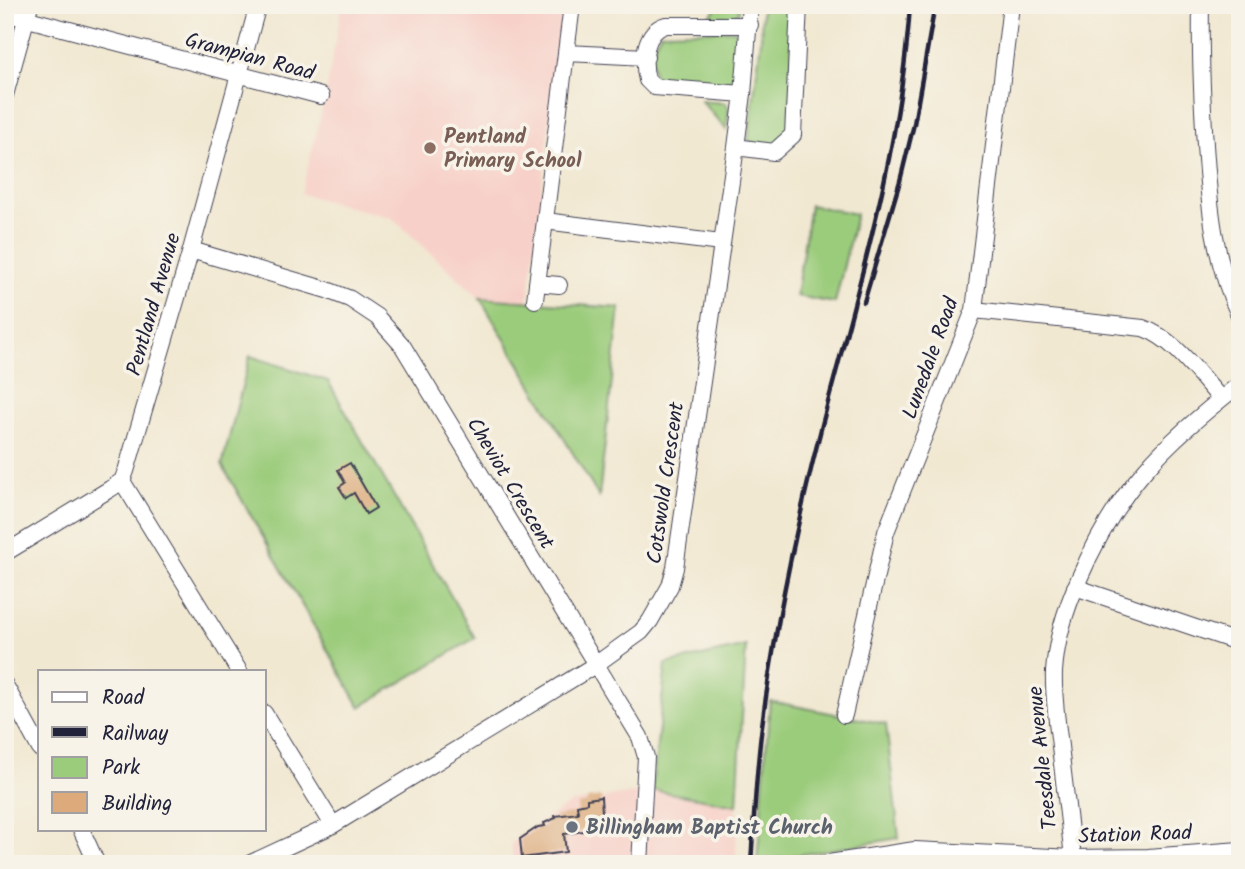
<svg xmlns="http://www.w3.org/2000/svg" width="1245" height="869" font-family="Kalam,sans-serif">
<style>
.built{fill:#f7d1c9}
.green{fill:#9bcc7b;stroke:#5e775b;stroke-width:2}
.building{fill:#dcaa7b}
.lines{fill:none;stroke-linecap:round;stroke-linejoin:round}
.minor-casing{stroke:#414052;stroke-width:18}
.minor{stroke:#fff;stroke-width:16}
.rail{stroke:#22223b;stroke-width:4.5}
.education-dot{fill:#8d6e63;stroke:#f7f3e8;stroke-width:2.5}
.worship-dot{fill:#6b7280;stroke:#f7f3e8;stroke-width:2.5}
.labels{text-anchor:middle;stroke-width:7;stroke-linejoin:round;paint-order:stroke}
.street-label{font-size:21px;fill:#22223b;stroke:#f7f3e8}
.education-label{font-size:21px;font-weight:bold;fill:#785e54;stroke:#f7f3e8;text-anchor:start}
.worship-label{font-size:21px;font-weight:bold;fill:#5b616d;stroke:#f7f3e8;text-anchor:start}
</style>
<rect width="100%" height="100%" fill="#f7f3e8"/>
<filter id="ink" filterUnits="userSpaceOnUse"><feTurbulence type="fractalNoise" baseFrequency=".0143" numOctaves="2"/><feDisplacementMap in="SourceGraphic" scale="14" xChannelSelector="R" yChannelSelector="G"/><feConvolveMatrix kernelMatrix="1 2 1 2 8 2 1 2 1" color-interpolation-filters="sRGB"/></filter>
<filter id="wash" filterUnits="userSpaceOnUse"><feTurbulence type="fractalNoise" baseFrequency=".00686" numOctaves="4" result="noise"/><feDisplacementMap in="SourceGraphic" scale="28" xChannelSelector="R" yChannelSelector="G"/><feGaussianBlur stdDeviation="1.57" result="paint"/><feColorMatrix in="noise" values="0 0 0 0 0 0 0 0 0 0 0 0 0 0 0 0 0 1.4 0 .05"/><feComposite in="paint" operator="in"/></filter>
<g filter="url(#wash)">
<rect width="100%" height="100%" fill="#f1e8d1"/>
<path class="built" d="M342,5h222l-36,297 -48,-4 -88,-80 -91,-24 23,-92z
M652,790l85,15 -1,59h-222l-3,-20 9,-9 51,-32z"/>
<path class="green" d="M719,5h19l1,7 -5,5h-25z
M762,5h32l-5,131 -19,12 -19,-4 -3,-4 13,-99z
M733,30l5,4 -4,50 -3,3 -76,-8c-6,-17 -4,-32 6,-47z
M701,101l25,2 3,6 -3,20z
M810,205l46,9 -21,89 -39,-7z
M480,298l140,10 -21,189z
M250,356l78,25 147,257 -115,69 -138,-242z
M746,646l-9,159 -85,-15 14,-126z
M770,701l116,23 13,114 -142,24z"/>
<g id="blocks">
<path class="building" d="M350,463l26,45 -10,6 -12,-21 -8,5 -7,-11 6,-4 -7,-13z
M601,797l2,31 -39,6 2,18 -44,6 -2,-19 18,-12 7,-1 -1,-3 12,-5 -1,-2 23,-3 -1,-8 10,-2v-4z"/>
</g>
</g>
<g filter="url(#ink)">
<use href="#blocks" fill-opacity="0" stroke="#414052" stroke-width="2"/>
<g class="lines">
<defs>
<path id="minor" d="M1201,5c-1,47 1,93 4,140 4,59 9,117 35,172
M5,13l316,83
M567,53l79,4
M743,94l-89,-7 -7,-7c-5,-20 -3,-49 19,-55h84
M5,95l25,-90
M736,147l38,5 19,-17 6,-130
M545,221l176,22
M191,250l136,40 23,9 27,18 25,28 238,392 6,20 -6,107
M537,283l22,2
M535,300l37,-295
M974,310l169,18c32,11 55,46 78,71
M122,481l117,190
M5,553l105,-64 12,-8 4,-10 65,-221 67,-245
M1075,587l165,56
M5,685l35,64
M264,713l69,112
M844,715l42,-183 88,-222 37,-305
M81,829l16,35
M1073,858c-4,-38 -9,-75 -13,-112 -3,-25 -7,-50 -6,-74 2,-32 12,-64 25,-93 39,-91 84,-135 161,-195
M249,864l84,-39 262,-160 46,-33 9,-11 20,-35 5,-18 61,-421 7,-53 7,-89
M822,864l93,-14 158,8 75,-1 92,-7"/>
</defs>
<use href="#minor" class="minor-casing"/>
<use href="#minor" class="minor"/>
<path class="rail" d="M864,302l36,-121 14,-57 21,-119
M751,864c3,-46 5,-92 11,-138 13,-101 35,-203 60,-301 36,-138 79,-276 88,-420"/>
</g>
</g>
<circle class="education-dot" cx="430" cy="148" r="7"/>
<circle class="worship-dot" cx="572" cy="827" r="7"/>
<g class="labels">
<g class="street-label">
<text transform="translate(250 56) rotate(15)" y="7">Grampian Road</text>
<text transform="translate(153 304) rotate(-74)" y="7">Pentland Avenue</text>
<text transform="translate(930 358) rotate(-70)" y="7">Lunedale Road</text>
<text transform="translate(511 483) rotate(59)" y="7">Cheviot Crescent</text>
<text transform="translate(665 483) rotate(-82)" y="7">Cotswold Crescent</text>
<text transform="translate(1042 758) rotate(-96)" y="7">Teesdale Avenue</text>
<text transform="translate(1135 834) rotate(-2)" y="7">Station Road</text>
</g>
<g class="education-label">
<text x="444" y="143">Pentland<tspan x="444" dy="24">Primary School</tspan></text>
</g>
<g class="worship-label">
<text x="586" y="834">Billingham Baptist Church</text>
</g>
</g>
<rect width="1245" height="869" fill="none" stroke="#f7f3e8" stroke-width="28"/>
<rect x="38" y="670" width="228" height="161" fill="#f7f3e8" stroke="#a29fa3" stroke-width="2"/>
<rect x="52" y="692" width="35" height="10" fill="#ffffff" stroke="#a29fa3" stroke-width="2"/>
<text x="102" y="704" font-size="21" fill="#22223b">Road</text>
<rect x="52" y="727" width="35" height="10" fill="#22223b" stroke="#a29fa3" stroke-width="2"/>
<text x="102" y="740" font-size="21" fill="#22223b">Railway</text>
<rect x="52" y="757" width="35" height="21" fill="#9bcc7b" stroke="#a29fa3" stroke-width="2"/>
<text x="102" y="774" font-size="21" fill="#22223b">Park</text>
<rect x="52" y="792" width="35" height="21" fill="#dcaa7b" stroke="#a29fa3" stroke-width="2"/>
<text x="102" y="810" font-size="21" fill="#22223b">Building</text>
</svg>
